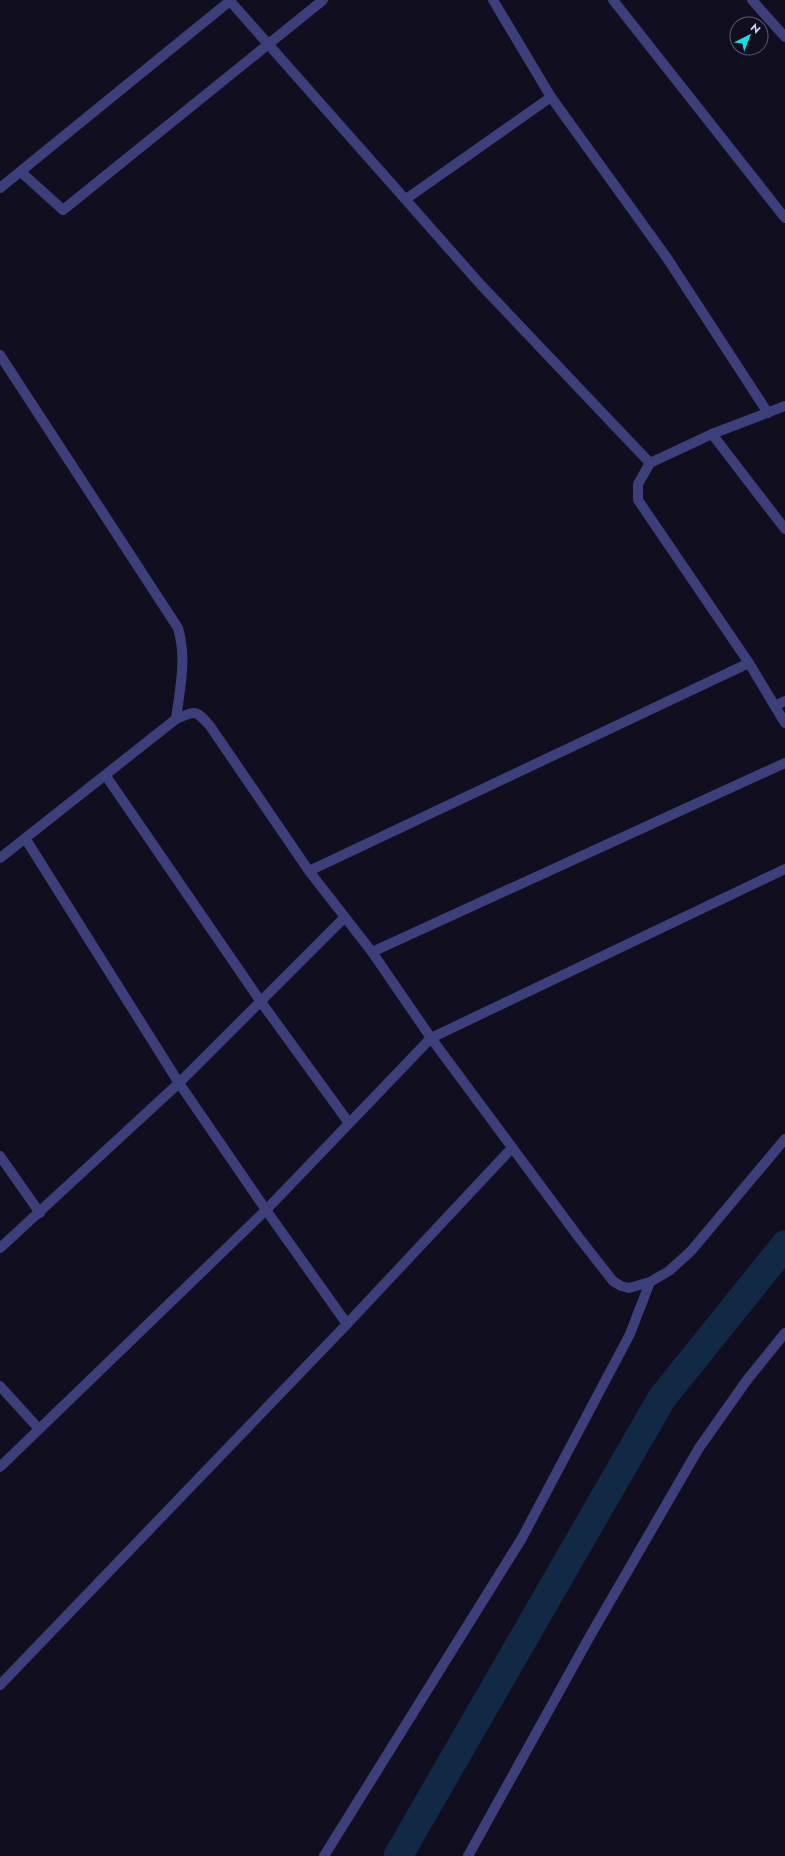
<svg xmlns="http://www.w3.org/2000/svg" width="785" height="1856" font-family="Jost,sans-serif">
<style>
.lines{fill:none;stroke-linecap:round;stroke-linejoin:round}
.canal{stroke:#112944;stroke-width:29}
.lane{stroke:#3c3f7a;stroke-width:10}
.street{stroke:#3c3f7a;stroke-width:10}
</style>
<rect width="100%" height="100%" fill="#100e1f"/>
<g class="lines">
<path class="canal" d="M398,1856l264,-458 123,-153"/>
<path class="lane" d="M493,0l58,97 116,161 101,155
M613,0l172,218
M712,434l73,95
M775,706l10,-5
M106,776l155,226 88,121
M372,952l413,-189
M179,1083l165,-165
M0,1386l39,43
M0,1467l266,-257 165,-172
M324,1856l198,-318 108,-204 20,-52"/>
<path class="street" d="M752,0l33,37
M230,1l251,284 169,178
M21,172l42,38 260,-210
M0,188l231,-188
M406,199l145,-102
M0,355l178,273c9,31 2,60 -2,91
M785,406l-73,28 -62,29 -12,21v16l111,163 36,60
M25,838l154,245 87,127 81,114
M0,858l176,-139c20,-8 19,-10 34,7l99,145 63,81 59,86 149,201 33,42 8,5 8,2 21,-6 19,-11 22,-20 94,-112
M309,871l440,-208
M431,1038l354,-169
M0,1156l40,57
M0,1248l179,-165
M0,1685l347,-361 165,-176
M468,1856l122,-220 109,-188 48,-68 38,-47"/>
</g>
<g transform="translate(749 36) rotate(42)"><circle r="19" fill="#100e1f" stroke="#5d5b77"/>
<path d="M0-3L7 15L0 10L-7 15Z" fill="#11e1e6"/>
<text y="-6" font-size="11" font-weight="bold" text-anchor="middle" fill="#d1cffc">N</text>
</g>
</svg>
